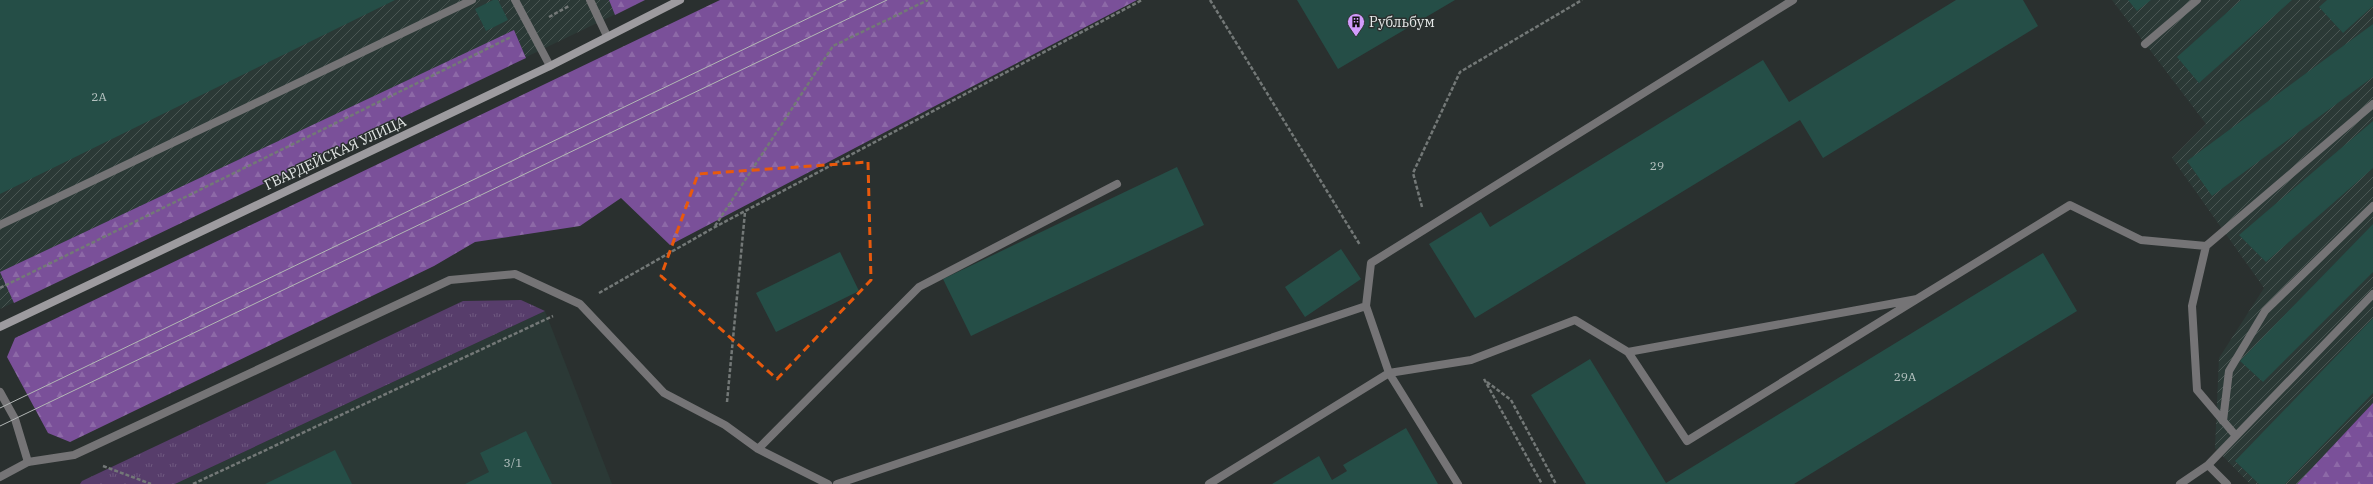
<svg xmlns="http://www.w3.org/2000/svg" width="2373" height="484" font-family="'IBM Plex Serif',serif">
<style>
.built{fill:#2b3936}
.industrial{fill:url(#industrial-furrows)}
.grass{fill:url(#grass-tufts)}
.forest{fill:url(#forest-firs)}
.building{fill:#254e47}
.lines{fill:none;stroke-linecap:round;stroke-linejoin:round}
.path{stroke:#737877;stroke-width:2.5;stroke-dasharray:4 2;stroke-linecap:butt}
.lane{stroke:#757476;stroke-width:8}
.street{stroke:#757476;stroke-width:8}
.secondary{stroke:#9d9b9f;stroke-width:8}
.tram{stroke:#b2b6b5;stroke-width:1}
.marked{fill:none;stroke:#e8590c;stroke-width:3;stroke-dasharray:8 5;stroke-linejoin:round}
.labels{text-anchor:middle;stroke-width:3;stroke-linejoin:round;paint-order:stroke}
.number-label{font-size:12px;fill:#b5c2c0}
.poi-label{font-size:14px;fill:#e5e9e8;stroke:#2a302f;text-anchor:start}
.street-label{font-size:14px;fill:#e5e9e8;stroke:#2a302f}
</style>
<defs>
<pattern id="industrial-furrows" width="10" height="10" patternUnits="userSpaceOnUse"><rect width="10" height="10" fill="#2b3936"/><path d="M-1 1l2-2M0 10L10 0M9 11l2-2" fill="none" stroke="#4a5653"/></pattern>
<pattern id="grass-tufts" width="24" height="20" patternUnits="userSpaceOnUse"><rect width="24" height="20" fill="#573d6b"/><path d="M3 7l-1-3M5 7V3M7 7l1-3M15 17l-1-3M17 17v-4M19 17l1-3" fill="none" stroke="#6f5980"/></pattern>
<pattern id="forest-firs" width="22" height="20" patternUnits="userSpaceOnUse"><rect width="22" height="20" fill="#7a5099"/><path d="M5 1l3.5 6h-7zM16 11l3.5 6h-7z" fill="#8d69a7"/></pattern>
</defs>
<rect width="100%" height="100%" fill="#2a302f"/>
<path class="built" d="M545,311l67,173h-437z"/>
<path class="industrial" d="M0,0h645l-645,309z
M2112,0h261v403l-76,81h-47l-35,-36 4,-90 45,-70 -92,-130 34,-34z"/>
<path class="grass" d="M521,300l24,11 -370,173h-95l2,-3 381,-180z"/>
<path class="forest" d="M609,0h36l-30,15z
M720,0h417l-467,245 -49,-47 -41,28 -105,16 -41,24 -364,176 -22,-9 -41,-76 8,-19z
M514,30l12,28 -512,245 -14,-31z
M2373,403v81h-76z"/>
<path class="building" d="M0,0h395l-395,194z
M493,0h5l10,20 -22,11 -11,-22z
M1297,0h158l-117,69z
M1956,0h67l15,26 -215,132 -23,-38 -325,198 -46,-74 52,-32 9,15 273,-167 26,42z
M2128,0h23l-14,11z
M2241,0h51l-93,83 -22,-26z
M2327,0h46v6l-30,27 -24,-26z
M2373,24v53l-161,119 -25,-35z
M2373,121v47l-107,94 -27,-27z
M1177,167l27,58 -233,111 -28,-57z
M2373,224v48l-110,110 -23,-21z
M1341,249l20,30 -56,38 -20,-30z
M840,252l19,39 -83,41 -20,-39z
M2043,253l34,58 -283,173h-208l-55,-89 59,-36 76,124z
M2373,318v75l-88,91h-26l-24,-23z
M1406,428l32,56h-166l47,-28 13,24 15,-9 -4,-6z
M526,431l26,53h-87l24,-12 -9,-19z
M335,450l17,34h-87z"/>
<g class="lines">
<path class="path" d="M1210,0l150,245
M549,17l20,-11
M1422,207l-9,-34 47,-101 122,-72
M715,226l118,-180 95,-46
M0,288l511,-251
M599,293l116,-66 427,-227
M1484,379l58,105
M1487,382l24,18 45,84
M727,402l18,-190
M103,466l48,18
M193,484l360,-168"/>
<path class="lane" d="M515,0l35,66
M590,0l17,36
M2145,44l52,-44
M0,225l472,-225
M2206,246l-14,60 5,84 39,46
M1917,299l153,-94 71,35 65,6 167,-142
M0,392l15,27 13,43 46,-7 376,-175 65,-6 65,30 84,89 61,32 33,24 70,35
M2223,421l6,-50 36,-60 108,-105
M758,449l161,-162 198,-103
M2208,465l19,19
M837,484l529,-178
M1209,484l180,-111 82,-13 104,-40 53,32 59,89 230,-142 -289,53
M1458,484l-69,-111 -23,-67 5,-43 422,-263
M2180,484l28,-19 165,-171"/>
<path class="street" d="M0,477l28,-15"/>
<path class="secondary" d="M0,327l550,-261 130,-66"/>
<path class="tram" d="M0,408l846,-408
M0,426l887,-426"/>
</g>
<path class="marked" d="M868,162l3,118 -94,99 -116,-103 37,-102z"/>
<defs>
<symbol id="building-pin" viewBox="-11 -11 22 30"><path d="M0 17L-7.5 6A9.5 9.5 0 1 1 7.5 6Z" fill="#d29cfd" stroke="#2a302f"/><path d="M-4-6H4V6H1V3H-1V6H-4ZM-2.5-4.3h1.7v1.8h-1.7ZM.8-4.3h1.7v1.8H.8ZM-2.5-1h1.7V.8h-1.7ZM.8-1h1.7V.8H.8Z" fill="#111"/></symbol>
</defs>
<g fill-rule="evenodd">
<use href="#building-pin" x="1346" y="12" width="20" height="27"/>
</g>
<g class="labels">
<g class="number-label">
<text x="99" y="101">2А</text>
<text x="1657" y="170">29</text>
<text x="1905" y="381">29А</text>
<text x="513" y="467">3/1</text>
</g>
<g class="poi-label">
<text x="1369" y="27">Рубльбум</text>
</g>
<g class="street-label">
<text transform="translate(335 153) rotate(-25)" y="5">ГВАРДЕЙСКАЯ УЛИЦА</text>
</g>
</g>
</svg>
